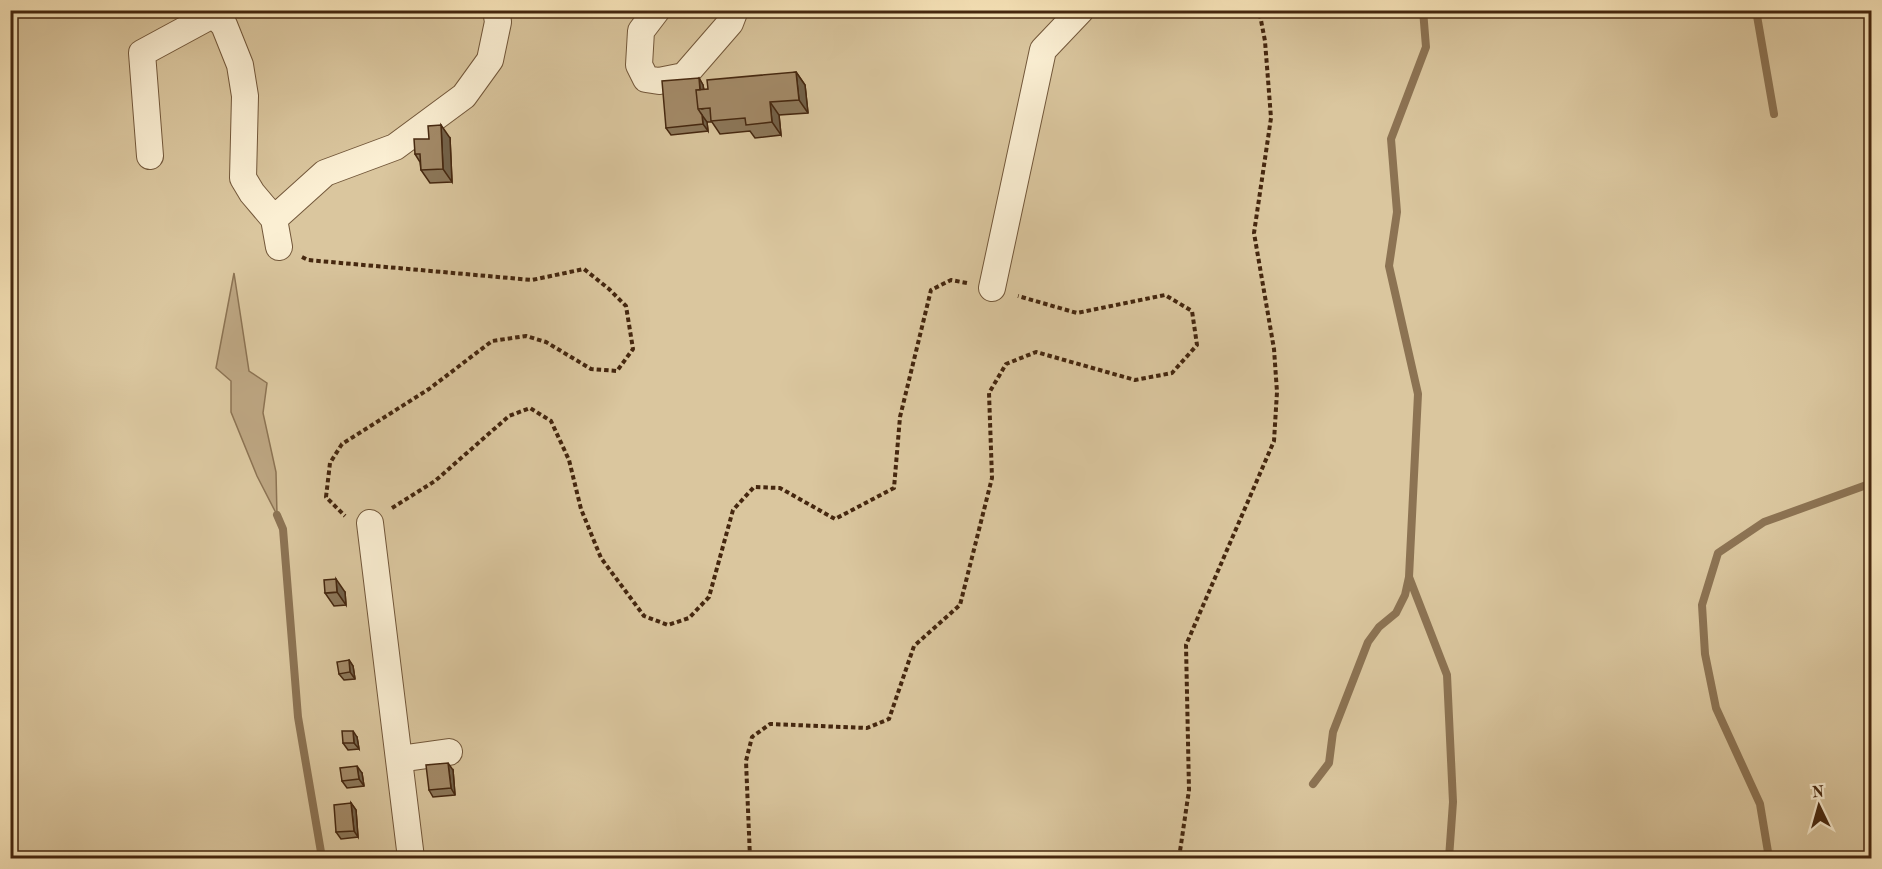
<svg xmlns="http://www.w3.org/2000/svg" width="1882" height="869" font-family="'Old Standard TT',serif">
<style>
.green{fill:#dac69e;stroke:#907656;stroke-width:1.5}
.water{fill:#bca581;stroke:#8c7353;stroke-width:1.5}
.lines{fill:none;stroke-linecap:round;stroke-linejoin:round}
.stream{stroke:#8c7353;stroke-width:8}
.street-casing{stroke:#72573a;stroke-width:28}
.path{stroke:#45270f;stroke-width:4;stroke-dasharray:4.5 3;stroke-linecap:butt}
.street{stroke:#fbefd3;stroke-width:26}
.wall{fill:#8c7759;stroke:#45270f;stroke-width:1.5}
.shaded-wall{fill:#726149;stroke:#45270f;stroke-width:1.5}
.building{fill:#a38a68;stroke:#45270f;stroke-width:1.5}
</style>
<rect width="100%" height="100%" fill="#f9e6bb"/>
<filter id="stains"><feTurbulence type="fractalNoise" baseFrequency=".00333" numOctaves="4"/><feColorMatrix values="0 0 0 0 .2 0 0 0 0 .09 0 0 0 0 .02 0 0 0 .5 -.17"/></filter>
<radialGradient id="worn" r=".72"><stop offset=".6" stop-color="#630" stop-opacity="0"/><stop offset="1" stop-color="#630" stop-opacity=".3"/></radialGradient>
<path class="green" d="M11,11h1860v847h-1860z"/>
<path class="water" d="M234,273l15,98 18,12 -4,30 13,59 1,43 -20,-39 -26,-64v-31l-15,-13z"/>
<g class="lines">
<path class="stream" d="M1423,10l3,37 -35,92 6,73 -8,54 29,128 -9,183 38,98 6,127 -4,56
M1756,10l18,104
M277,515l6,14 15,188 24,141
M1313,784l16,-21 4,-31 35,-90 11,-15 17,-14 9,-18 4,-18
M1769,858l-9,-54 -44,-96 -11,-54 -3,-49 16,-52 46,-31 108,-39"/>
<defs>
<path id="street" d="M209,10l15,15 16,40 5,31 -2,82 9,15 22,26
M657,10l-16,21 -2,34 7,14 13,2 25,-5 46,-53 5,-13
M150,156l-8,-103 72,-39
M279,247l-5,-28 51,-46 70,-26 69,-51 26,-36 8,-38 -2,-12
M992,288l51,-238 38,-40
M370,523l41,335
M399,759l50,-7"/>
</defs>
<use href="#street" class="street-casing"/>
<path class="path" d="M302,257l6,3 224,20 52,-11 25,20 17,17 7,43 -16,22 -26,-2 -45,-27 -20,-6 -34,5 -63,48 -87,55 -12,19 -4,34 19,19
M392,508l43,-27 74,-65 21,-8 21,13 18,39 12,49 20,49 43,58 24,9 21,-7 20,-21 24,-87 21,-23 26,1 55,31 59,-31 6,-71 31,-127 20,-10 16,3
M750,858l-4,-97 6,-24 18,-13 97,4 22,-9 25,-73 46,-41 32,-127 -3,-85 17,-29 30,-12 99,28 37,-7 25,-28 -5,-34 -27,-16 -88,18 -59,-17
M1179,858l10,-68 -3,-145 88,-204 3,-49 -3,-43 -20,-116 17,-115 -6,-77 -6,-31"/>
<use href="#street" class="street"/>
</g>
<path class="wall" d="M796,72l9,13 3,28 -29,2 2,20 -26,3 -5,-7 -30,3 -8,-12h-5l1,9 -37,4 -5,-7 33,-50 4,7 1,5z
M450,138l2,44 -22,1 -9,-13 -1,-8 -5,-8z
M345,592l1,13 -12,1 -9,-13z
M349,660l4,6 2,13 -11,1 -5,-6z
M357,737l2,12 -11,1 -5,-7z
M453,770l2,25 -22,2 -4,-7z
M362,773l2,13 -17,2 -5,-7z
M351,803l5,7 2,27 -17,2 -5,-7z"/>
<path class="shaded-wall" d="M796,72l9,13 3,28 -9,-13z
M699,78l4,7 3,23 -4,1z
M770,102l9,13 2,20 -9,-13z
M702,115l5,7 1,9 -5,-7z
M441,125l9,13 2,44 -9,-13z
M336,579l9,13 1,13 -9,-13z
M349,660l4,6 2,13 -5,-7z
M353,731l4,6 2,12 -5,-6z
M448,763l5,7 2,25 -4,-7z
M357,766l5,7 2,13 -5,-7z
M351,803l5,7 2,27 -4,-6z"/>
<path class="building" d="M796,72l3,28 -29,2 2,20 -26,3 -1,-7 -34,3 -1,-13 -12,1 -2,-19 12,-1 -1,-9z
M699,78l1,12h-4l2,19 4,6 1,9 -37,4 -4,-47z
M441,125l2,44 -22,1 -1,-16h-5l-1,-15h15l-1,-13z
M336,579l1,13 -12,1 -1,-13z
M349,660l1,12 -11,2 -2,-12z
M342,731h11l1,12h-11z
M448,763l3,25 -22,2 -3,-25z
M357,766l2,13 -17,2 -2,-13z
M351,803l3,28 -18,1 -2,-27z"/>
<rect width="1882" height="869" fill="none" stroke="#f9e6bb" stroke-width="36"/>
<rect x="12" y="12" width="1858" height="845" fill="none" stroke="#45270f" stroke-width="3"/>
<rect x="18" y="18" width="1846" height="833" fill="none" stroke="#45270f" stroke-width="1.5"/>
<g transform="translate(1819 806) rotate(355)" stroke="#fbefd3" stroke-width="4.5" paint-order="stroke">
<path d="M0-4.5L10 22L0 15L-10 22Z" fill="#45270f"/>
<text y="-9" font-size="16" font-weight="bold" text-anchor="middle" fill="#45270f">N</text>
</g>
<rect width="100%" height="100%" filter="url(#stains)"/>
<rect width="100%" height="100%" fill="url(#worn)"/>
</svg>
